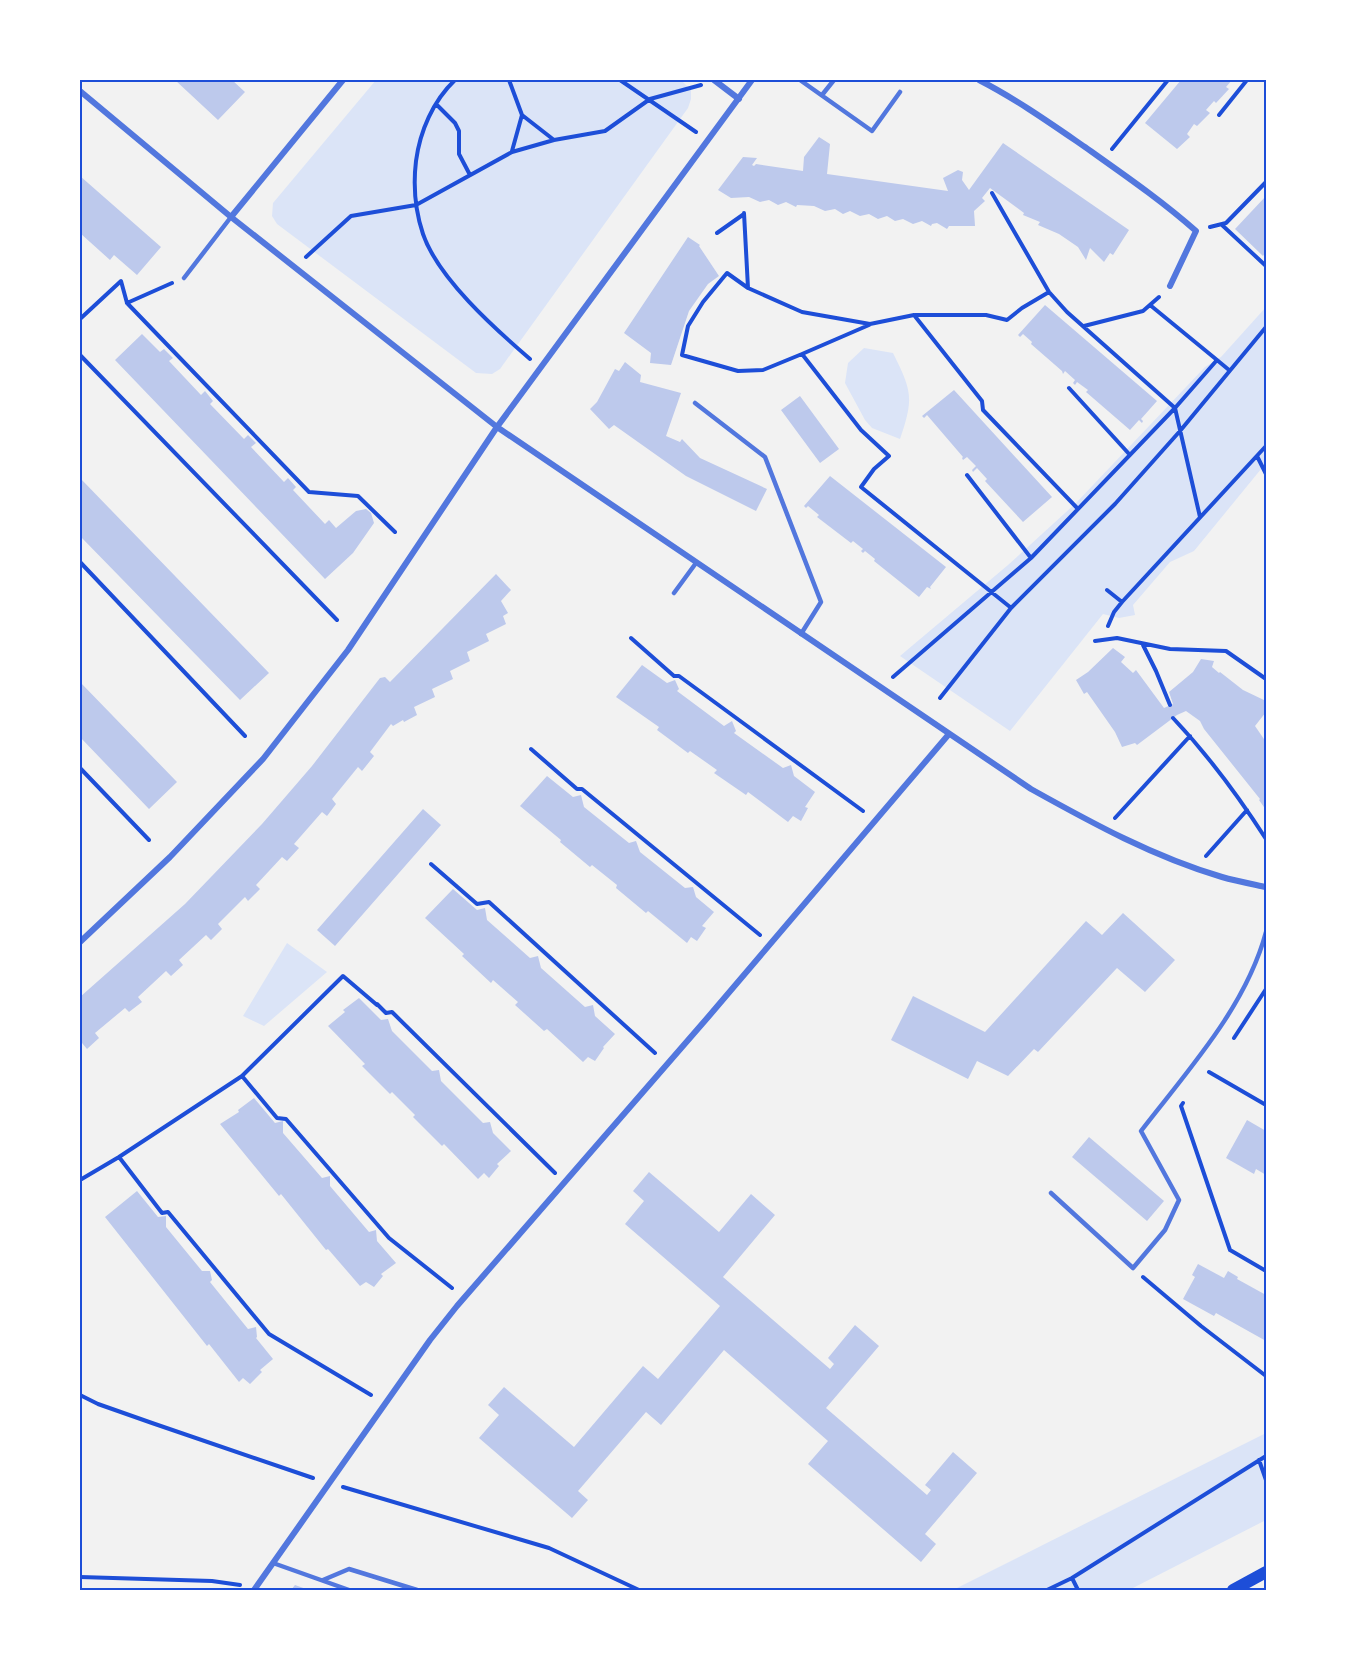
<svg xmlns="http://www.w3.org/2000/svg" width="1346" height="1670" font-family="Ubuntu,sans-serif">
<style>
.green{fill:#dbe4f7}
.building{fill:#bdc9ec}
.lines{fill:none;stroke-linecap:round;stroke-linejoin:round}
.path{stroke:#1d4ed8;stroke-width:4}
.service{stroke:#5277de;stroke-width:4.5}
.minor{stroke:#5277de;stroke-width:6}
.secondary{stroke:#1d4ed8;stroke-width:12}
.neatline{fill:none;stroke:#1d4ed8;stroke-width:2}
</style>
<rect width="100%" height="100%" fill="#f2f2f2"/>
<path class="green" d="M376,80h305l10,10v9l-3,9 -188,261 -8,5 -16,-1 -199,-149 -5,-8 1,-13z
M1266,307v156l-72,88 -24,11 -37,43 2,10 -16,3 -16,-4 -93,117 -110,-75 108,-91 68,-62 129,-136 16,-10z
M864,348l29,5c19,38 21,45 7,86l-28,-11 -7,-8 -20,-37 3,-20z
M287,943l40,29 -63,54 -21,-10z
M1266,1433v87l-137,70h-176z"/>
<path class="building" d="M175,80h57l13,12 -27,28z
M1181,80h51l-6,7 3,2 -13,14 -2,-2 -8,9 4,3 -13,13 -3,-2 -7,10 3,3 -13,12 -32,-26z
M819,137l11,7 -3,30 121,17 -5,-13 15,-8 5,2 -1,8 7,10 34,-47 126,87 -16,25 -3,-2 -6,9 -14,-14 -4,12 -8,-13 -19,-13 -21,-9 2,-3 -17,-7 1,-2 -34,-25 -8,10 3,3 -11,10 1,15h-26l-2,3 -10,-6 -5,1 -1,2 -9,-5 -9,3 -10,-5 -8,2 -8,-5 -9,3 -9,-5 -9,2 -10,-5 -7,3 -8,-5 -10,2 -11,-5 -17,-1 -1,2 -10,-5 -8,3 -9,-5 -9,2 -11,-5 -18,1 -13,-8 25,-33 14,1 -5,7 2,1 2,-2 47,7 1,-14z
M80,176l81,71 -24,28 -23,-20 -4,5 -30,-27z
M1266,196v56l-3,4 -28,-27z
M688,237l12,8 -1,1 20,30 -11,8 -19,27 -18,54 -21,-2 1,-10 -27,-20z
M1045,305l112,96 -16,18 2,2 -1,2 -3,-3 -9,10 -44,-38 2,-2 -11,-8 -2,3 -2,-2 2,-3 -10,-9 -2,3 -1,-3 -31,-27 1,-2 -9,-8 -3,3 -2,-2z
M142,334l18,18 4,-3 9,9 -4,3 32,34 4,-4 8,10 -3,3 34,35 4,-4 8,8 -5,4 33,35 4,-4 8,9 -3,3 32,34 4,-4 7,8 20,-17 10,-2 5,4 3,10 -21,30 -28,26 -210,-219z
M625,362l16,13 -1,7 41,11 -15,43 14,6 2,-3 18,19 67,31 -11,22 -70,-35 -72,-51 -5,4 -19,-20 7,-7 18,-33 4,2z
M954,390l98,107 -29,25 -38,-41 2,-2 -10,-11 -4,4 -1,-2 4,-4 -9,-9 -4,3 -1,-2 1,-1 -36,-42 -3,3 -2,-2z
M800,396l39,53 -19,14 -39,-53z
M830,476l116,91 -16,20 1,2 -4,-2 -8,10 -45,-36 1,-2 -10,-8 -2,2 -2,-2 2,-2 -10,-8 -2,2 -34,-26 2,-2 -11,-9 -2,2 -2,-2z
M80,478l189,195 -29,27 -160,-164z
M496,574l15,16 -10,11 7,12 -5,3 3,8 -20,10 3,7 -22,11 3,9 -20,10 3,8 -21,10 3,8 -21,10 3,8 -13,7 -1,-2 -10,6 -2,-2 -21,28 4,4 -12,15 -4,-4 -26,32 4,5 -9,12 -5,-4 -28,32 5,4 -12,13 -5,-4 -26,28 4,4 -12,12 -3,-4 -27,27 4,5 -11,11 -5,-5 -27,25 4,5 -12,11 -5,-5 -28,26 4,5 -13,10 -4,-4 -30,25 4,5 -12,11 -5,-6 -2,3v-49l105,-93 77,-80 50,-58 68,-88 5,-1 5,5z
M1113,648l12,9 -4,5 12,11 3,-3 28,38 9,-4 -4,-12 24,-20 8,-13 13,2 -2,6 7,6 1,-1 23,18 23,11v11l-11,14 11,16v68l-7,-10 1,-1 -56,-70 -4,-8 -14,-10 -9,4 -40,30 -2,-2 -13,4 -7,-15 -28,-40 -3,2 -8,-14 12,-8z
M642,665l25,18 8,-3 4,9 -2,2 47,35 8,-5 4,10 -2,2 49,35 8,-3 3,11 21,16 -10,15 3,1 -7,13 -8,-5 -5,6 -40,-30 -2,3 -32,-22 3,-3 -27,-19 -2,2 -31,-23 2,-3 -43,-30z
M80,682l97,100 -28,27 -69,-72z
M547,776l26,21 8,-2 3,12 45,36 7,-2 4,11 45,36 8,-1 3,10 18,15 -12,14 4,2 -9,13 -6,-4 -4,6 -39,-32 -2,2 -30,-25 1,-3 -25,-20 -2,2 -30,-25 1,-2 -41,-34z
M423,809l18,16 -106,121 -18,-16z
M453,889l24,21 8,-2 2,12 43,38 8,-2 3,12 44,39 8,-2 2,11 20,18 -12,13 1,1 -9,13 -7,-4 -5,5 -36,-33 -3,2 -29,-26 3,-3 -25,-22 -2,3 -29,-27 2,-2 -39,-36z
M1123,913l52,47 -30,32 -28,-24 -79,84 -4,-3 -26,27 -31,-15 -9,18 -77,-39 22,-44 72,36 101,-111 16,14z
M359,998l22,22 7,-1 4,12 40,40 7,-1 2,11 42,42 7,-1 3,11 18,18 -14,13 2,2 -10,12 -5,-5 -6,6 -34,-35 -2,2 -29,-29 2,-2 -23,-23 -2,2 -28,-28 3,-2 -37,-38 17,-14 -2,-2z
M254,1098l21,25 8,-2v12l39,45 8,-2v10l39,46 7,-2 1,11 19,22 -15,11 2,2 -9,11 -8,-5 -6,4 -32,-37 -2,1 -45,-56 -2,2 -59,-72 19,-12 -1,-2z
M1247,1120l19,11v44l-10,-6 -2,5 -28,-16z
M1089,1137l75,64 -17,20 -75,-64z
M649,1172l70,60 32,-38 24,21 -52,62 107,92 4,-5 -6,-6 27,-33 24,21 -53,62 101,87 4,-5 -6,-5 28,-33 24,21 -52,61 11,10 -15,18 -113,-98 20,-23 -104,-91 -63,75 -15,-13 -68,79 10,9 -16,18 -93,-80 20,-23 -11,-10 16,-18 70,60 69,-81 15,13 62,-73 -95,-82 19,-23 -11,-10z
M137,1191l21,26 8,-1v11l36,44h8l2,9 -2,2 38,47 8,-2 1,10 -1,1 17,21 -13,11 2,2 -12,12 -7,-6 -4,4 -30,-38 -2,2 -102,-129z
M1198,1264l26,14 4,-7 10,6 -1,2 29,16v46l-50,-28 -2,3 -31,-17 12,-22 -3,-2z
M295,1585l14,5h-18z"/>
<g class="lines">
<path class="path" d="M455,80c-22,21 -35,51 -39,81 -3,25 -1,49 7,73 15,44 71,94 107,125
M509,80l13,35 -10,36
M620,80l76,52
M436,104l19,19 4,8v23l11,21
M522,115l32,25
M1219,115l28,-35
M1112,149l56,-69
M744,213l4,75 54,24 68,12 44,-9 68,86 1,9 95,99
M1222,225l44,41
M1210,227l16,-4 40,-41
M717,233l27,-19
M306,257l45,-41 65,-11 96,-53 42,-12 51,-9 45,-32 51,-14
M748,288l-21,-15 -24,29 -15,24 -6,29 56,16 25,-1 39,-16
M127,303l182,189 49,4 37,36
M1150,305l67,55 -42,48 25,109
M915,315h71l21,5 15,-12 27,-16
M80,319l41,-38 6,22 45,-20
M869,325l-67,29 59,76 28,26 -15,13 -13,18 149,120
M1084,326l59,-15 16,-14
M80,355l257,265
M1217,360l12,10
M1069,388l61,67
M1257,456l9,18
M967,475l64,83
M80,562l165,174
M1107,590l15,12
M1108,626l6,-14 8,-10 144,-156
M631,638l43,38h5l184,135
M1095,641l22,-3 53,11 56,2 40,28
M1143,645l13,26 14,34
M893,677l138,-119 144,-150 -108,-96 -18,-20 -57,-99
M940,698l71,-90 104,-104 65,-73 86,-104
M1173,718c35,37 66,79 93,121
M531,749l46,40h5l178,146
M80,768l69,72
M1115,818l75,-82
M1206,856l41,-46
M431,864l46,40 12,-2 166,151
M377,1004l9,9 6,-1 163,161
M1234,1038l32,-49
M1209,1072l57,33
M242,1076l35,42 9,1 103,119 63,50
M1183,1103l-2,3 49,144 36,21
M119,1157l43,56 6,-1 101,122 102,61
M80,1180l39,-23 123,-81 101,-100 34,29
M1143,1277l58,49 65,50
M80,1395l18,9 54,19 161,55
M1259,1460l7,20
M343,1487l206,61 90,42
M80,1577l132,4 28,4
M1072,1578l6,12
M1047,1590l25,-12 194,-122"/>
<path class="service" d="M800,80l72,51 28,-39
M822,95l12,-15
M184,278l47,-61
M695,403l70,54 56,145 -20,32
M674,593l22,-30
M1051,1193l82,75 32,-38 14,-30 -38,-69c47,-61 105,-124 125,-199
M273,1563l76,27
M323,1580l26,-11 68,21"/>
<path class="minor" d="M714,80l25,19
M979,80c37,19 71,43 106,67 38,27 76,53 111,84l-26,55
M80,91l151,126 266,210 534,362c61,34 123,68 191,88 14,4 30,7 44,10
M231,217l112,-137
M80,942l90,-85 93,-98 85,-109 149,-223 255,-347
M254,1590l176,-250 27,-34 252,-290 240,-282"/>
<path class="secondary" d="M1233,1590l33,-18"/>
</g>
<rect width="1346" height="1670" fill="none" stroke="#ffffff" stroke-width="162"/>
<rect x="81" y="81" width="1184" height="1508" class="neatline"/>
</svg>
